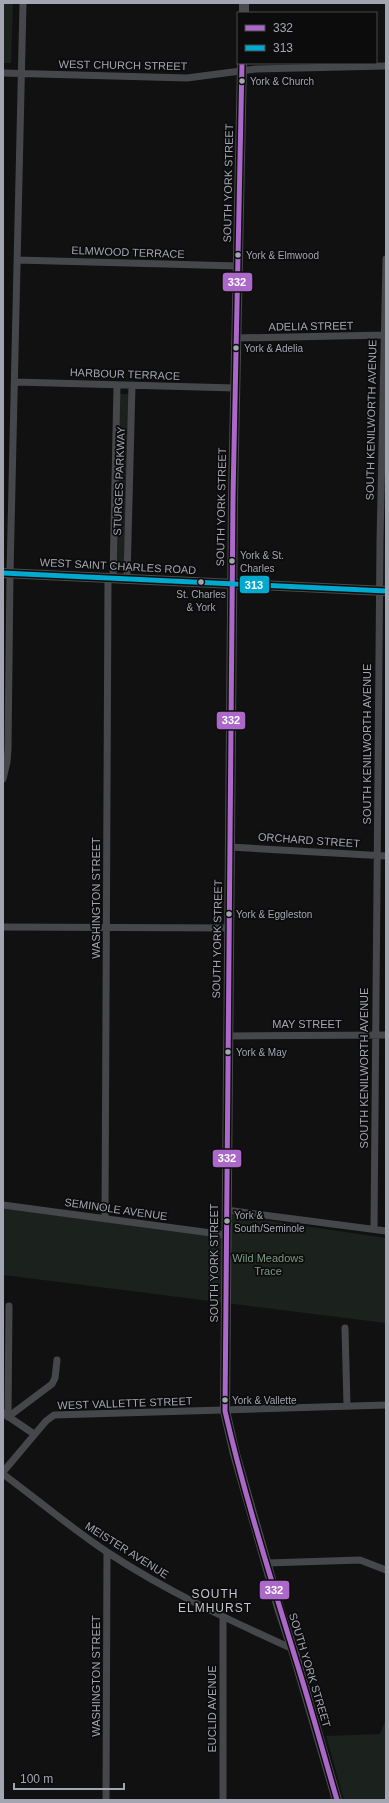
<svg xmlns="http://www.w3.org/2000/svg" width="389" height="1803" font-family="Helvetica,sans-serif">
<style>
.green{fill:#1b221d}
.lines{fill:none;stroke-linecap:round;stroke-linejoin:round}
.street{stroke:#46474a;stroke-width:7}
.secondary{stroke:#4a4b4e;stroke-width:10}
.bus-1-casing{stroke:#0c0c0d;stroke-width:8}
.bus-2-casing{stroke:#0c0c0d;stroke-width:8}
.bus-1{stroke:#ac68c9;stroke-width:5}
.bus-2{stroke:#00a9ce;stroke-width:5}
.bus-dot{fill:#a3a5b2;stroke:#0c0c0d;stroke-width:1.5}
.labels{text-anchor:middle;stroke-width:3.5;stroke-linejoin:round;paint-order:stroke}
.bus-label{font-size:10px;fill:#a3a5b2;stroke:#0c0c0d;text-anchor:start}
.street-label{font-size:11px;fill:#a3a5b2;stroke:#0c0c0d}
.park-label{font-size:11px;fill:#7b9c83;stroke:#0c0c0d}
.neighbourhood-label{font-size:12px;letter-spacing:1px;fill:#c4c4ce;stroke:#0c0c0d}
.line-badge{stroke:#0c0c0d;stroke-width:1.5}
.badge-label{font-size:11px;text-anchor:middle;font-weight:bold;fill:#fff}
</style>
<rect width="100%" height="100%" fill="#111112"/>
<path class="green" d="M3,3h10l-2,60h-8z
M120,394h10l-5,177h-9z
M386,478v108h-2z
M3,1208l227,31 1,-24 155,23v85l-383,-48z
M386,1719v81h-42l-18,-64 54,-2z"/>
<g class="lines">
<path class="street" d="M3,73l184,5 69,-9 130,-3
M17,260l221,6
M236,338l150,-3
M15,382l220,6
M113,578l4,-193
M127,578l5,-193
M3,779l4,-17 1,-13 2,-176 13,-570
M230,847l156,9
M3,927l226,1
M228,1036l158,-1
M3,1205l223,30
M226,1210l160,21
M105,1219l3,-641
M374,1229l6,-687 6,-283
M345,1328l2,78
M3,1413l31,21
M8,1417l1,-111
M8,1417l44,-33 3,-6 2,-18
M3,1472l43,-51 8,-6 332,-10
M3,1474c35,26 68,54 104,78 59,39 122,68 186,97
M267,1563l93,-3 26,10
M106,1800l1,-248
M223,1800v-183"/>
<path class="secondary" d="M244,13v-10
M242,63l-9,435 -8,913 10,43 45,157 15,45 42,144
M3,573l383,18"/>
<defs>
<path id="bus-1" d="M242,63l-9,435 -8,913c19,83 45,164 70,246 15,47 28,95 42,143"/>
<path id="bus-2" d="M3,573l383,18"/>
</defs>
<use href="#bus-1" class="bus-1-casing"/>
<use href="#bus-2" class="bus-2-casing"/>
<use href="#bus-1" class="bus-1"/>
<use href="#bus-2" class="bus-2"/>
</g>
<g class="bus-dot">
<circle cx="242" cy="81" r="3.5"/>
<circle cx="238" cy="255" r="3.5"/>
<circle cx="236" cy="348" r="3.5"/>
<circle cx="232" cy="561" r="3.5"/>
<circle cx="201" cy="582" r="3.5"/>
<circle cx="229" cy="914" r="3.5"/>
<circle cx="228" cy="1052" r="3.5"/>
<circle cx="227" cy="1221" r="3.5"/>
<circle cx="225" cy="1400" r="3.5"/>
</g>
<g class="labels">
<g class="bus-label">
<text x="250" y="85">York &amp; Church</text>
<text x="246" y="259">York &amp; Elmwood</text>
<text x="244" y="352">York &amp; Adelia</text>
<text x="240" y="559">York &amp; St.<tspan x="240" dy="13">Charles</tspan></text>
<text x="201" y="598" text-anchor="middle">St. Charles<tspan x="201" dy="13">&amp; York</tspan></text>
<text x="236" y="918">York &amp; Eggleston</text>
<text x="236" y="1056">York &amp; May</text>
<text x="234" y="1219">York &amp;<tspan x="234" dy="13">South/Seminole</tspan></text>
<text x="232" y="1404">York &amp; Vallette</text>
</g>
<g class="street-label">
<text transform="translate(123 65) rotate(1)" y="4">WEST CHURCH STREET</text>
<text transform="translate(228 183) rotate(-89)" y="4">SOUTH YORK STREET</text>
<text transform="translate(128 252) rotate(2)" y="4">ELMWOOD TERRACE</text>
<text transform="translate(311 326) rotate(-1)" y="4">ADELIA STREET</text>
<text transform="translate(125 374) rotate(2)" y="4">HARBOUR TERRACE</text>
<text transform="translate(371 420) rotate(-89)" y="4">SOUTH KENILWORTH AVENUE</text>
<text transform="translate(119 481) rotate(-88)" y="4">STURGES PARKWAY</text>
<text transform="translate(221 507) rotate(-89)" y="4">SOUTH YORK STREET</text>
<text transform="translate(118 566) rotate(3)" y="4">WEST SAINT CHARLES ROAD</text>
<text transform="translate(367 744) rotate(-90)" y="4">SOUTH KENILWORTH AVENUE</text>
<text transform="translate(309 840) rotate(4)" y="4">ORCHARD STREET</text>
<text transform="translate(96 898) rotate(-90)" y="4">WASHINGTON STREET</text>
<text transform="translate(217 939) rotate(-89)" y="4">SOUTH YORK STREET</text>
<text x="307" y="1028">MAY STREET</text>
<text transform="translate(364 1068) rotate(-90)" y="4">SOUTH KENILWORTH AVENUE</text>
<text transform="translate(116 1209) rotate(8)" y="4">SEMINOLE AVENUE</text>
<text transform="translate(214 1263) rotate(-90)" y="4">SOUTH YORK STREET</text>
<text transform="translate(125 1403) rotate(-2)" y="4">WEST VALLETTE STREET</text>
<text transform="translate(127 1550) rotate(32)" y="4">MEISTER AVENUE</text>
<text transform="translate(310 1670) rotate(73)" y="4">SOUTH YORK STREET</text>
<text transform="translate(96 1676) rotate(-90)" y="4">WASHINGTON STREET</text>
<text transform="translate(212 1709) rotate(-90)" y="4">EUCLID AVENUE</text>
</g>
<g class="park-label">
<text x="268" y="1262">Wild Meadows<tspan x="268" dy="13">Trace</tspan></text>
</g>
<g class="neighbourhood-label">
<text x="215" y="1598">SOUTH<tspan x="215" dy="14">ELMHURST</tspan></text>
</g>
</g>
<g class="line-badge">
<rect x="222" y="272" width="31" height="20" rx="4" fill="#ac68c9"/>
<rect x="239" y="575" width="31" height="19" rx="4" fill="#00a9ce"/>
<rect x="216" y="711" width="30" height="19" rx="4" fill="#ac68c9"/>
<rect x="212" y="1149" width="30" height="19" rx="4" fill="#ac68c9"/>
<rect x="259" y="1580" width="31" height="20" rx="4" fill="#ac68c9"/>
</g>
<g class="badge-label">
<text x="237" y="286">332</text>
<text x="254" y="589">313</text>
<text x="231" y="724">332</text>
<text x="227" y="1162">332</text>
<text x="274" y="1594">332</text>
</g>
<rect width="389" height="1803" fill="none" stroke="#a3a5b2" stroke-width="8"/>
<rect x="237" y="12" width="140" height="52" fill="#0c0c0d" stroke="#48494f"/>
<rect x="245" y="25" width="20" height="6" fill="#ac68c9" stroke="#48494f"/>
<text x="273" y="32" font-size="12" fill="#a3a5b2">332</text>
<rect x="245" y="45" width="20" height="6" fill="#00a9ce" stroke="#48494f"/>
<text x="273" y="52" font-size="12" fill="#a3a5b2">313</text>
<path d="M14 1783v6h110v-6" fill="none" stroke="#a3a5b2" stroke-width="2"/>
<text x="20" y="1783" font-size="12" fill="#a3a5b2" stroke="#0c0c0d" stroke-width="3" paint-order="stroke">100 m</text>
</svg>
